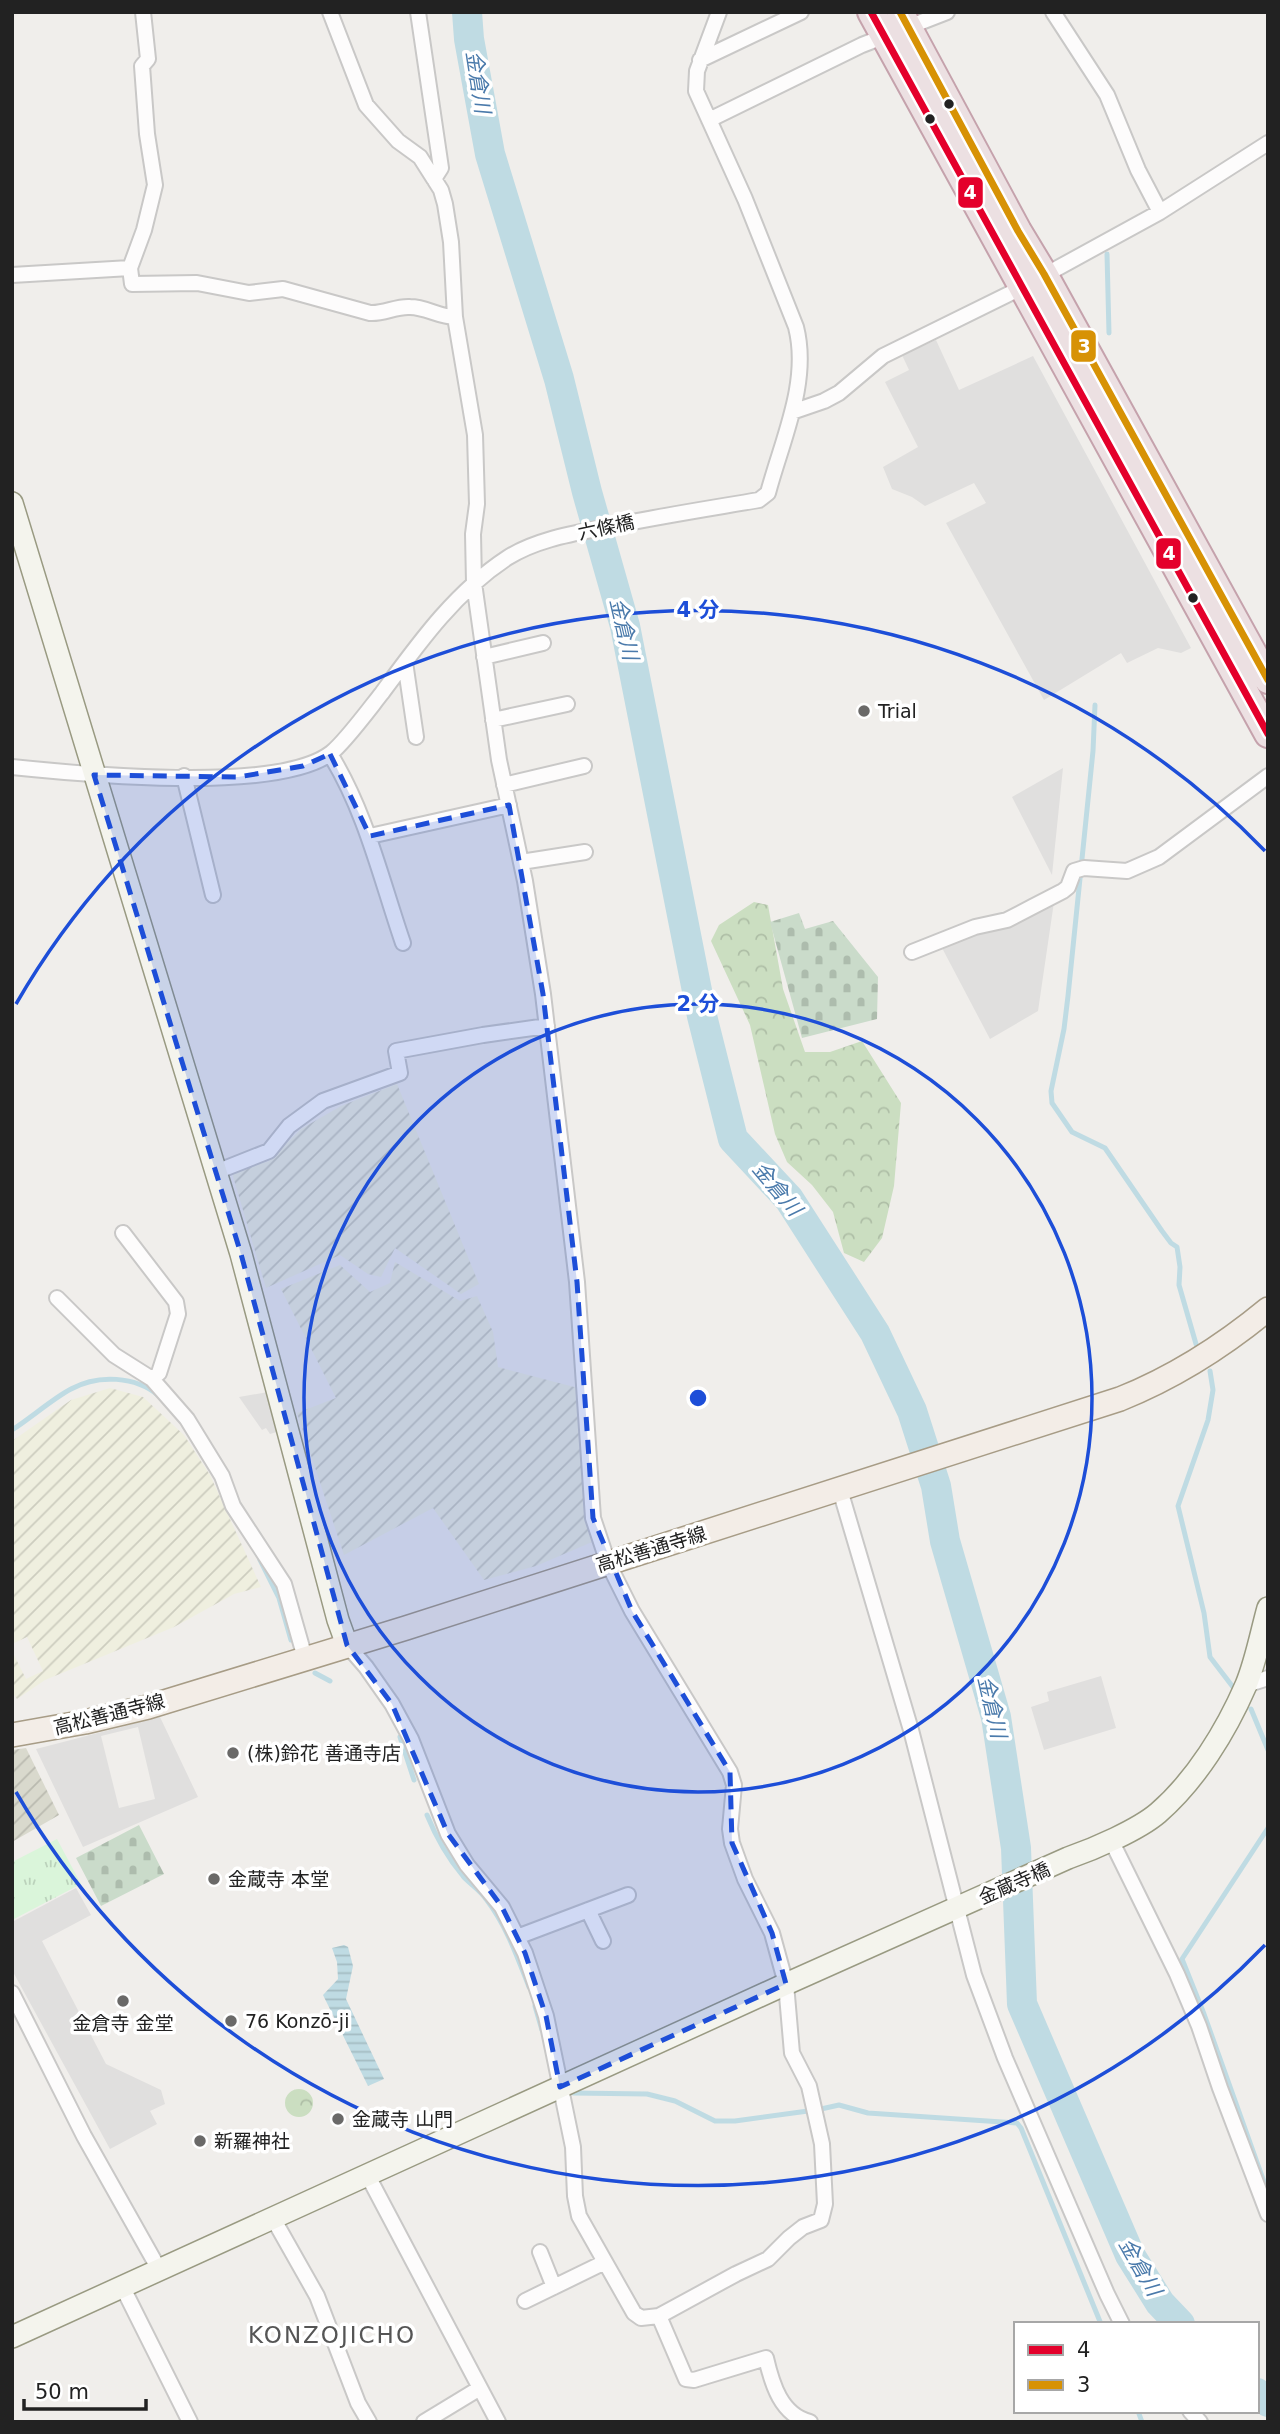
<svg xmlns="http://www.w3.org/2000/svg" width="1280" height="2434" font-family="'DejaVu Sans','Noto Sans JP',sans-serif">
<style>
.construction{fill:url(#construction-furrows)}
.farmland{fill:url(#farmland-furrows)}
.forest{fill:url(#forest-crowns)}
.cemetery{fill:url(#cemetery-stones)}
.park{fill:url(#park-tufts)}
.parking{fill:#e0dfde;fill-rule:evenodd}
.water{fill:url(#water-rules)}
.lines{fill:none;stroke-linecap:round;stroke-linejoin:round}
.stream{stroke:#bfdbe3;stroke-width:5}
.river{stroke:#bfdbe3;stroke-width:30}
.street-casing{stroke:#c9c8c7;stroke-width:18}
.secondary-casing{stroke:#999a82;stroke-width:24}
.primary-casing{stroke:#a79c86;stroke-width:26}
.highway-casing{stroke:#c5a2ac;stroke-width:30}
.street{stroke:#fdfcfc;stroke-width:14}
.secondary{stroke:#f4f4ed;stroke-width:21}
.primary{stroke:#f3ede7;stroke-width:23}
.highway{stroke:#ece0e2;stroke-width:26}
.bus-1-casing{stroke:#fff;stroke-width:12}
.bus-2-casing{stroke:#fff;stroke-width:12}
.bus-1{stroke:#e4002b;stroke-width:7}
.bus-2{stroke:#d79205;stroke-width:7}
.marked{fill:#1d4ed8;fill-opacity:0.2;stroke:#1d4ed8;stroke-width:5;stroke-dasharray:14 9;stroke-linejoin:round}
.ring{fill:none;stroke:#1d4ed8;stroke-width:3.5}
.bus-dot{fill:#222;stroke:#fff;stroke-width:2.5}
.poi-dot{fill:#6a6968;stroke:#fff;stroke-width:2.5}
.labels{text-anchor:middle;stroke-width:7;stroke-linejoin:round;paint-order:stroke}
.street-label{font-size:19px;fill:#222;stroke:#fff}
.poi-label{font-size:19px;fill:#222;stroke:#fff;text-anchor:start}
.water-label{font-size:21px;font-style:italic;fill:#4a7aab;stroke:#fff}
.quarter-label{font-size:23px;letter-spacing:2px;fill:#555;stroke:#fff}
.centre{fill:#1d4ed8;stroke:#fff;stroke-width:3.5}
.ring-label{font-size:21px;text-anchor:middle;font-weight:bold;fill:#1d4ed8;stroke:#fff;stroke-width:7;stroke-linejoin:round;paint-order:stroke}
.line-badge{stroke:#fff;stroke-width:2.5}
.badge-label{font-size:19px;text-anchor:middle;font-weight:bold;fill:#fff}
</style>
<defs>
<pattern id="construction-furrows" width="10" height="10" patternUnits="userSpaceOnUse" patternTransform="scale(1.75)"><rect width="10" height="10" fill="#d9d9cd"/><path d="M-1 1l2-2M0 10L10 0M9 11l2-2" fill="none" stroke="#babab0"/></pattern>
<pattern id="farmland-furrows" width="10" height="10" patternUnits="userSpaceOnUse" patternTransform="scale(1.75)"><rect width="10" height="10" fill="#efefdf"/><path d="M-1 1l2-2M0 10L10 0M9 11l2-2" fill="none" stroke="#cdcdbf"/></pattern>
<pattern id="forest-crowns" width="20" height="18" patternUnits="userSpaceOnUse" patternTransform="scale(1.75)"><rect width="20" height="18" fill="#cbdec1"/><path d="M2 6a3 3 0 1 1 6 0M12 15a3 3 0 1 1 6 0" fill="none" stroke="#aebea6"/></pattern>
<pattern id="cemetery-stones" width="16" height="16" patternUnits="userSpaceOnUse" patternTransform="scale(1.75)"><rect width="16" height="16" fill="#cadbca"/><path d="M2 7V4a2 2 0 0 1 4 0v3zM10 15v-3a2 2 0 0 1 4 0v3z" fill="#adbcad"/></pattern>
<pattern id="park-tufts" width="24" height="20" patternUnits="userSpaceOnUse" patternTransform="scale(1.75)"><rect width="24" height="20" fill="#daf5da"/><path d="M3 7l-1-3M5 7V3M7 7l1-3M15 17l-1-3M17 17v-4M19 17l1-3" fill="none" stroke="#bbd2bb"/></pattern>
<pattern id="water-rules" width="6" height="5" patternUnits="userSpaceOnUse" patternTransform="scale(1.75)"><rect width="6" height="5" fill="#bfdbe3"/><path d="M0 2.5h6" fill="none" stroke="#a4bcc2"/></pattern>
</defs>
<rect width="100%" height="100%" fill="#f0eeeb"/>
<path class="construction" d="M26,1748l33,67 -47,27v-92z"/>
<path class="farmland" d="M397,1084l82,200 -18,10 -66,-46 -14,29 -13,-3 -28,-19 -74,33 -34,-115 37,-12 32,-32 40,-23z
M395,1262l65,39 17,-5 16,36 5,35 80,21 10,134 4,20 -56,24 -52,14 -51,-72 -89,47 -47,-142 39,-15 -55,-109 59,-24 30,27 20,-9z
M110,1388l33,9 41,38 26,40 51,112 -27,7 -60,33 -129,53 -28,19 -5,-7v-41l14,28 17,-8 -16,-34 -15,7v-203l59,-41z"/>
<path class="forest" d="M754,902l14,3 15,84 22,63h25l32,-11 39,62 -7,83 -12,52 -18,24 -20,-9 -11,-41 -21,-27 -25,-23 -12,-28 -25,-109 -39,-84 8,-16z
M285 2103a14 14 0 1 1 28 0a14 14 0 1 1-28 0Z"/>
<path class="cemetery" d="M799,913l6,16 28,-8 45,56 -1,42 -75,19 -32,-116z
M139,1825l25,49 -63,32 -25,-48z"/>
<path class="park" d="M57,1839l24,45 -69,36v-58z"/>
<path class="parking" d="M936,340l23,50 74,-34 158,292 -10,5 -23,-5 -31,15 -6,-10 -77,47 -98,-177 40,-20 -12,-20 -49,23 -13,-9 -20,-8 -9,-22 35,-20 -33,-65 24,-12 -7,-15z
M1063,768l-11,107 -40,-78z
M1054,902l-16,109 -48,28 -49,-93z
M268,1392l12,39 -10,3 -4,-6 -4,2 -23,-33z
M1101,1676l15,52 -72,22 -13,-43 18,-6 -2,-9z
M160,1717l38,80 -115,50 -47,-98zM138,1727l17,72 -36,9 -18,-72z
M76,1888l15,27 -49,26 64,123 55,26 4,14 -15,7 7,13 -47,25 -98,-179v-48z"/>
<path class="water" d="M344,1945l4,2 5,19 -7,33 38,80 -16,7 -45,-91 15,-16 -1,-17 -5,-14z"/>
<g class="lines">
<path class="stream" d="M1107,254l2,79
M1095,705l-2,46 -25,245 -4,33 -13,62 1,12 20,29 33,16 57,83 9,12 6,4 3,20 -1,18 17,59
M1210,1371l3,19 -5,30 -30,86 26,107 6,44 26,34
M12,1430c19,-12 40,-31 59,-41 27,-15 65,-13 88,7
M260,1560l19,38 12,42
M315,1673l15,8
M1251,1709l17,41
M400,1737l14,43
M427,1815c9,22 21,43 36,61 7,8 17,14 23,23 20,26 31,57 43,88
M1268,1828l-86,131 22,55 64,179
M535,2006l7,24
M573,2093l74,1 28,7 40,20h20l73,-10
M821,2109l18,-4 29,8 149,10 4,5 80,196
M1138,2411l4,11"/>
<path class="river" d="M467,12l2,27 21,115 69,225 28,113 38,134 77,390 31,123 56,60 86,134 37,78 24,75 9,55 51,176 20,131 6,156 108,251 30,48 20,21
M1257,2393l11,9"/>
<defs>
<path id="street" d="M143,12l5,47 -6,7 5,68 8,51 -11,45 -14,38 2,16 65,-1 52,10 34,-4 87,24c14,1 26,-7 40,-6 16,0 29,10 45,10
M330,12l36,93 32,36 22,16 21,33 4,14 6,38 4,75 20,118 2,69 -4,30 1,49 25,177 26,121 18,113 34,288 16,236 15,45 24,48 98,161 4,13 -4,44 2,14 13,36 27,54 14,51 6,69 17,33 13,58 3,60 -4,16 -18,7 -14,11 -21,21 -32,15 -77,42
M418,12l23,156 -7,11
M1053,12l54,83 31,75 22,42
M700,60l101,-48
M709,120l153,-75 85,-33
M12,275l118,-7
M792,412l32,-11 15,-8 44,-37 140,-69 137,-75 108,-69
M484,657l59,-14
M405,662l11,75
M493,720l74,-16
M330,754c36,58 51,125 73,189
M12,767c68,7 265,27 319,-14 14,-11 39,-45 51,-60 36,-49 73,-101 125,-135 28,-18 64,-24 95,-30 52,-11 104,-19 157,-28l9,-7c14,-53 42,-111 28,-166l-51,-128 -49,-108 1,-20 22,-59
M184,776l29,119
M504,785l80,-19
M370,836l139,-31
M521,862l64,-10
M912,952l63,-25 32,-7 25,-13 31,-16 5,-4 6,-16 10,-3 43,3 32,-14 109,-81
M216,1172l53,-21 20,-25 34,-25 77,-28 -4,-22 87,-16 64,-9
M123,1233l53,69 2,12 -19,59 -7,6
M57,1298l57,57 38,24 35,40 35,57 11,30 51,78 21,74
M840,1490l71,240 63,245 31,83 102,236 15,30
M347,1645l19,22 26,37 19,35 37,95 19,31 35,42 23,46 21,63 27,131 2,49 4,20 55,97 7,5 18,-2 27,63 8,1 72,-22c6,26 15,57 44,64
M1246,1685l22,-7
M1111,1840l66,134 22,52 21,62 48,126
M588,1910l15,31
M517,1937l111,-42
M12,1993l72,143 76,135
M368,2176l130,246
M274,2220l43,76 41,107 11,19
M540,2252l14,35
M123,2288l67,134
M525,2301l80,-39
M1190,2411l10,11
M424,2422l56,-34"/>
<path id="secondary" d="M12,503l229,751 97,366 9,25
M12,2337l774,-353 282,-126c26,-9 70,-28 90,-45 38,-33 68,-82 88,-128 10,-24 15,-52 22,-77"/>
<path id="primary" d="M12,1735l73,-13 63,-15 258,-79 714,-229c55,-22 102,-52 148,-90"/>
<path id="highway" d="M871,12l397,722
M900,12l118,219 26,43 224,406"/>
</defs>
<use href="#street" class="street-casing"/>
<use href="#secondary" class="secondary-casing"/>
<use href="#primary" class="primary-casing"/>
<use href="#highway" class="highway-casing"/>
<use href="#street" class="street"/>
<use href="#secondary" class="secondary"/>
<use href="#primary" class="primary"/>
<use href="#highway" class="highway"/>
<defs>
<path id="bus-1" d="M871,12l397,722"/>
<path id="bus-2" d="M900,12l118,219 26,43 224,406"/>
</defs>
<use href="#bus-1" class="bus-1-casing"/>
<use href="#bus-2" class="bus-2-casing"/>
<use href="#bus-1" class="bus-1"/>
<use href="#bus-2" class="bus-2"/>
</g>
<path class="marked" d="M330,754l40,82 139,-31 34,189 34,288 16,236 39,93 98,161 2,71 40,90 14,51 -226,103 -14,-71 -21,-63 -23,-46 -54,-73 -56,-130 -45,-59 -106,-391 -147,-479 144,2 65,-11z"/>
<g class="ring">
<circle cx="698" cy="1398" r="394"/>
<path d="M1265 1945A788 788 0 0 1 16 1792M16 1004A788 788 0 0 1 1265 851"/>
</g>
<g class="bus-dot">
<circle cx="949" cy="104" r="6"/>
<circle cx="930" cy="119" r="6"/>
<circle cx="1193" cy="598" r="6"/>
</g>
<g class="poi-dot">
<circle cx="864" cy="711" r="7"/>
<circle cx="233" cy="1753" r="7"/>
<circle cx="214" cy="1879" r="7"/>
<circle cx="123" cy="2001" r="7"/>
<circle cx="231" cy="2021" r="7"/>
<circle cx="338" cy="2119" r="7"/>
<circle cx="200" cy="2141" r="7"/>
</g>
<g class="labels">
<g class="street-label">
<text transform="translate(606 527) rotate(-12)" y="7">六條橋</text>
<text transform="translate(651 1549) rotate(-17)" y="7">高松善通寺線</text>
<text transform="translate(109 1714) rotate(-14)" y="7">高松善通寺線</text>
<text transform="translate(1014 1883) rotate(-24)" y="7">金蔵寺橋</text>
</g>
<g class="poi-label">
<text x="878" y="718">Trial</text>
<text x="247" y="1760">(株)鈴花 善通寺店</text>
<text x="228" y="1886">金蔵寺 本堂</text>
<text x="245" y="2028">76 Konzō-ji</text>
<text x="123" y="2030" text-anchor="middle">金倉寺 金堂</text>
<text x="352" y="2126">金蔵寺 山門</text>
<text x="214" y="2148">新羅神社</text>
</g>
<g class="water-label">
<text transform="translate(478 82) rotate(81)" y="7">金倉川</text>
<text transform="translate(624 629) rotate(77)" y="7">金倉川</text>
<text transform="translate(777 1189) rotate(50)" y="7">金倉川</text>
<text transform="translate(992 1707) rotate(77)" y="7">金倉川</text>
<text transform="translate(1140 2267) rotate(60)" y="7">金倉川</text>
</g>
<g class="quarter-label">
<text x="332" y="2343">KONZOJICHO</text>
</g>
</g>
<circle cx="698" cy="1398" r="10" class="centre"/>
<g class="ring-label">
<text x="698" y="617">4 分</text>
<text x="698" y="1011">2 分</text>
</g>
<g class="line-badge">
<rect x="957" y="176" width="27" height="33" rx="7" fill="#e4002b"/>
<rect x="1070" y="329" width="27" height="34" rx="7" fill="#d79205"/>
<rect x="1155" y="537" width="27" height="33" rx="7" fill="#e4002b"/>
</g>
<g class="badge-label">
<text x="970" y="199">4</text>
<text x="1084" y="353">3</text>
<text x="1169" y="560">4</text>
</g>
<rect width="1280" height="2434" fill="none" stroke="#222222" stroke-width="28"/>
<rect x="1014" y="2322" width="245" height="91" fill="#ffffff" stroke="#a7a7a7" stroke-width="2"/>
<rect x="1028" y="2345" width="35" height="10" fill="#e4002b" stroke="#a7a7a7" stroke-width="2"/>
<text x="1077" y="2357" font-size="21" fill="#222222">4</text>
<rect x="1028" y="2380" width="35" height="10" fill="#d79205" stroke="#a7a7a7" stroke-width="2"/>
<text x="1077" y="2392" font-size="21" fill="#222222">3</text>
<path d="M24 2399v10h122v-10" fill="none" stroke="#222222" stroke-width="3.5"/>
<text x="35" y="2399" font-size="21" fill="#222222" stroke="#ffffff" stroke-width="5" paint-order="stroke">50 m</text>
</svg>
